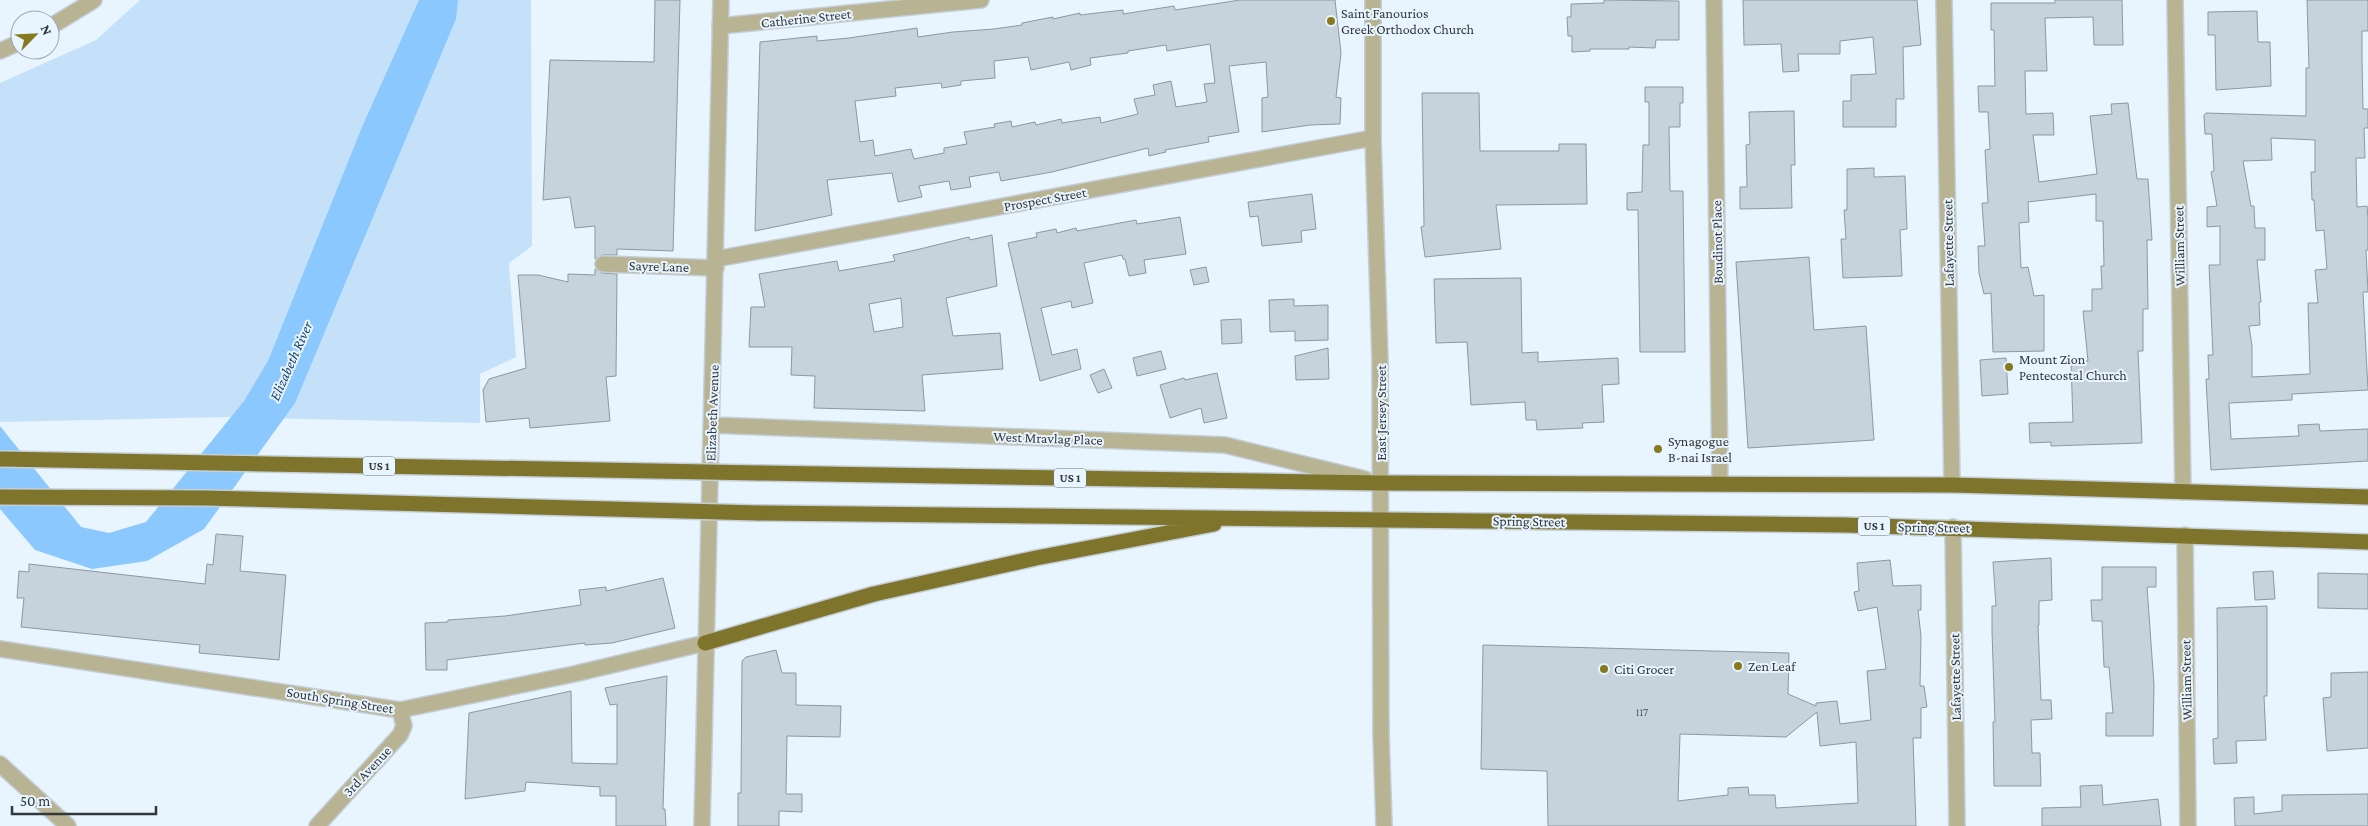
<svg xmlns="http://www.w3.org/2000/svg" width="2368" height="826" font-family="'Crimson Pro',serif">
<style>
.green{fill:#c5e1fa}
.water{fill:#8ac8fe}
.building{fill:#c6d2dc;stroke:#8d98a1;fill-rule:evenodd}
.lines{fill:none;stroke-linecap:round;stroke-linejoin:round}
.minor-casing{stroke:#c4ced7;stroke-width:18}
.tertiary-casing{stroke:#c4ced7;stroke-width:18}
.trunk-casing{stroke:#c4ced7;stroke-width:18}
.minor{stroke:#b8b393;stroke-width:15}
.tertiary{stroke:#b8b393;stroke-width:15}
.trunk{stroke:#7e742b;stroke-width:15}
.trunk-bridge-casing{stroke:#c4ced7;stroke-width:18;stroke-linecap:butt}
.trunk-bridge{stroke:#7e742b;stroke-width:15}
.poi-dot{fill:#86791e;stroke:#e8f4fe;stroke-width:2}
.labels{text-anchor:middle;stroke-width:4;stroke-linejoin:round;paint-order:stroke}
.number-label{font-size:11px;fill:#575e63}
.shield{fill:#e8f4fe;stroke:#697076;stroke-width:1}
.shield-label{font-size:12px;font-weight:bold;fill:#32373b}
.poi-label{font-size:14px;fill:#32373b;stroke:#e8f4fe;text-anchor:start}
.street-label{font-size:14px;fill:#32373b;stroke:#e8f4fe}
.water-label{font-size:15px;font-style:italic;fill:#184568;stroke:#e8f4fe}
</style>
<rect width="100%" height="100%" fill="#e8f4fe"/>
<path class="green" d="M140,0h391l1,246 -23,17 7,94 -36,17v49l-254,-6 -226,5v-339l96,-43z"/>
<path class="water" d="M419,0h39l-2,19 -161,384 -91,126 -57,32 -55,8 -57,-19 -35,-41v-83l81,101 28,6 37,-11 98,-121 24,-40 94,-234z"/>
<path class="building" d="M655,0h25l-7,251 -56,-2v6h-14l-8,4v-33l-20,2 -5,-31 -27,3 7,-140 104,2z
M1240,0h95l6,53 -5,44 5,1 -1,26 -30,1 -48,7v-34l6,-1 -2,-35 -37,4 10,66 -31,5 1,5 -44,8 1,2 -17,4 -1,-8 -96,24 -51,9 -2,-9 -30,5 2,10 -20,3 -2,-9 -30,5 3,11 -24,5 -6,-29 -65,7 5,35 -77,16 5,-189 57,-6v5l32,-3 68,-10 1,9 35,-5 41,-3 28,-4v-2l31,-6v2l27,-6v2l43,-5v4l51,-8 1,4zM1210,44l5,39 -11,1 3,18 -31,5 -5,-26 -18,4 2,10 -21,4 4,15 -37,9 -1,-6 -38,6 -1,-4 -25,6 -1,-3 -23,5 -1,-6 -17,3 1,3 -31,5 3,12 -23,4v5l-30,6 -3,-10 -36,7 -2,-16 -13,2 -5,-41 41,-5 -1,-8 46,-5 1,5 19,-3v-4l34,-3 -1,-17 34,-4 3,13 38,-8 2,8 20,-5 -1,-7 38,-5v-2l38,-6 1,6z
M1604,0l75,1v39h-23l-1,8 -26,-1v2h-39v2l-18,1v-16h-4l-1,-19h4v-13l33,-1z
M1743,0h174l4,45 -18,2 1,52h-8v28h-53v-26h8v-26l25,-1 -3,-37 -33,4v13h-42l1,17 -16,1 -2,-28 -37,1z
M2055,0h67l1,45h-29l-1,-28 -48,1 2,53h-22l1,43 27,-1 1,22h-21l6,47 58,-8 -7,-58 22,-2 -1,-10 17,-1 9,76h11l4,61h-5l1,69h-5v42h-5l4,92 -91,3v-4l-21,1 -1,-20 44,-1 -2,-60 17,-1 -5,-50h9v-22h10l-1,-23h3l-1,-45h-7v-27l-68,8 1,20 -10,1 2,45 7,-1 6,29 10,-1v56l-51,1 -2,-59 -7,1 -5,-21 -1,-27h7l-3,-43h6l-3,-53 5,-1 -2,-37h-9l-1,-26h17l-1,-56h-3v-27h64z
M2307,0h61v31h-6v29l1,49h5v19h-4l1,30h-9l1,49 10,-1 1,13v31h-2l2,42h-5l5,98 -76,4v6l-63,3 2,36 68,-3 -1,-11 21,-1 1,7 48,-2v32l-157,9 -5,-91h3l-1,-24h5l-4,-90h11v-39l-13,1v-20l10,-1 -6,-34 3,-1 -2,-37h-7l-1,-19 2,-2 100,3v-48h3zM2271,138l44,2v32h-4l1,28h2l2,31 8,-1 3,39 -12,1 3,33h-10l2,71 -58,3v-31l-3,-20 11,-1 -1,-23h2l-4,-42h8v-32h-10l-1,-22h-3l-8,-45 29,-1z
M2257,11l1,31h12l1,44 -55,4 -1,-55h-7v-23z
M1645,87h38v16h-3v24h-11l1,64h13l2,161h-45l-2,-142h-11v-17l15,-1 1,-47h6v-43h-4z
M1422,93h57l1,58h79v-7h27l1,60 -91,1 5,44 -76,8 -4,-30 3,-1z
M1794,111l1,54h-4l1,43 -52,1v-22h7l-1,-42 4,-1 -1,-32z
M1874,168v9l31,-1 2,53 -7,1 2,46 -59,2 -2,-39h5l-2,-29h3v-41z
M1312,194l4,35 -15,2 1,11 -40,4 -4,-30 -8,1 -2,-15z
M1180,217l6,37 -42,6 2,13 -17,3 -4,-17h-2l-1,-4 -38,8 9,40 -21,5 -1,-7 -30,7 11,47 25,-6 4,20 -41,12 -32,-138 29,-6 -1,-4 20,-4 1,4 19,-5 1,3 59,-11 1,4z
M992,235l5,51 -51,12 7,38 47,-3 3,36 -81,6 3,36 -111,-3 1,-32 -24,-1 1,-28h-43l2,-40h14l-6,-33 78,-13 2,10 56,-10 -2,-6 27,-6 49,-12 1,3zM901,298l2,29 -29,5 -5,-28z
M1809,257l5,73 52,-4 8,114 -126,8 -12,-186z
M1206,267l3,15 -15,3 -4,-15z
M595,269l7,4 15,1 -1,102 -10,1 4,44 -80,7 -1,-10 -43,4 -3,-32 6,-11 37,-11 -8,-93h20l30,7v-8l27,1z
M1521,278l1,75 16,-1v10l80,-4 1,26 -17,1 2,37 -22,1 1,5 -46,2 -1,-10h-10l-1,-18 -54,3 -4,-63 -31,1 -2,-64z
M1294,299v7l34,-1v35l-33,1v-10l-25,1 -1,-32z
M1241,319l1,24 -20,1 -1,-24z
M1328,348l1,31 -33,1 -1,-24z
M1161,351l5,18 -29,7 -4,-18z
M2006,358l2,36 -26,2 -2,-36z
M1104,369l8,19 -14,5 -8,-18z
M1217,373l10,45 -23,5 -3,-15 -31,10 -10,-33 24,-7 1,2z
M216,534l27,2 -3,35 46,4 -7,85 -80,-7 1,-8 -179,-18 3,-29h-7l2,-27 10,1v-8l176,20 2,-20 6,1z
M2051,558l1,42 -13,1v24h-1l3,75h10l1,19 -21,1 1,33h8l1,33h-47l-1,-64h2l-3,-91v-25h4l-3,-44z
M1890,560l3,26 28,-1v25h-3l3,26 -1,50h4l3,21 -6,1v30h-8l3,88h-368l-1,-55 -66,-2 2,-124 306,8 -1,41 28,12v-3l21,-2 3,23 31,-4 -4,-49 19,-2 -9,-62 -19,4 -4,-19 5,-1 -2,-28zM1817,712l3,34 36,-4 2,61 -82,5 -1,-13h-26l-1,-8 -20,1v7l-50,6 2,-67 106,3z
M2102,567h54v20h-9l7,98 -1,51h-47v-23h7l-4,-46h-5l-2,-46h-10l-1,-21h11z
M2273,571l2,28 -20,1 -2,-28z
M2318,573l50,1v35l-50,-1z
M663,578l12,50 -63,15 -27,2v-2l-138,17v10h-21l-1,-47 23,-1v-2l57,-4 76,-11 -2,-15 27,-3v4z
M2267,606v90h-3l2,44 -30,1 1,22 -23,1 -1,-25 5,-1 -1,-130z
M776,650l6,23h14v32l45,1 -1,31 -53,-1 -1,58h16v18l-23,-1v15h-41v-33h3l1,-132 4,-4z
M2368,672v76l-41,3 -4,-53 8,-1v-24z
M667,676l-4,133h2l1,17h-50v-30h-16v-9l-74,-5 -1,9 -60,8 4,-86 102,-22 1,72 45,1v-60l-7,1 -5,-17z
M2102,785l1,20 55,-6 3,27h-119v-18l39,-1 -1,-21z
M2368,794v32h-133l-1,-28 20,-1v17l28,-3v-16z"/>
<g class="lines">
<defs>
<path id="minor" d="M1714,0l6,484
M1944,0l8,485
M2175,0l8,492
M720,26l261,-26
M716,259l657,-121
M603,264l113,4
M1953,527l4,299
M2185,535l3,291
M0,649l400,61
M0,764l68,62"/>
<path id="tertiary" d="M1373,0v138l7,222 1,375 3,91
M50,27l44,-27
M0,51l20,-9
M711,425l514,20 140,34
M317,826l83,-91 4,-9 -4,-16 174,-36 131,-31
M702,826l19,-826"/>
<path id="trunk" d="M759,473l622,10 571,2 416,12
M758,513l1087,12 523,17
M705,643l169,-49 162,-36 178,-34"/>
</defs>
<use href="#minor" class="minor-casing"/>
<use href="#tertiary" class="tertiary-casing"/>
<use href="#trunk" class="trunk-casing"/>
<use href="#minor" class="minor"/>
<use href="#tertiary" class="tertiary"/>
<use href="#trunk" class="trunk"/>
<defs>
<path id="trunk-bridge" d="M0,459l759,14
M0,497l206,1 552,15"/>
</defs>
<use href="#trunk-bridge" class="trunk-bridge-casing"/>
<use href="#trunk-bridge" class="trunk-bridge"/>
</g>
<g class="poi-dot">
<circle cx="1331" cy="21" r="5"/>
<circle cx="2009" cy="367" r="5"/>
<circle cx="1658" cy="449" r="5"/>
<circle cx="1738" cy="666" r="5"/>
<circle cx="1604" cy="669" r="5"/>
</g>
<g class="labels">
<g class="number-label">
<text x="1642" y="716">117</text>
</g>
<g class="shield">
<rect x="363" y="456.5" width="32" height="19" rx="4"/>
<rect x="1054" y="468.5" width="32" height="19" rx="4"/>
<rect x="1858" y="516.5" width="32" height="19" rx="4"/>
</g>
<g class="shield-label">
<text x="379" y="470">US 1</text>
<text x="1070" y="482">US 1</text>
<text x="1874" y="530">US 1</text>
</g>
<g class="poi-label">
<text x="1341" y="18">Saint Fanourios<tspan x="1341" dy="16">Greek Orthodox Church</tspan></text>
<text x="2019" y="364">Mount Zion<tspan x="2019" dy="16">Pentecostal Church</tspan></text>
<text x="1668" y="446">Synagogue<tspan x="1668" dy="16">B-nai Israel</tspan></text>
<text x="1748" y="671">Zen Leaf</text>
<text x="1614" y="674">Citi Grocer</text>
</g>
<g class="street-label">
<text transform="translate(806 18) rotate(-6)" y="5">Catherine Street</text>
<text transform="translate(1045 199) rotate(-10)" y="5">Prospect Street</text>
<text transform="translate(1717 242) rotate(-91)" y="5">Boudinot Place</text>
<text transform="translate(1948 243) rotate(-91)" y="5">Lafayette Street</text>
<text transform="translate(2179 246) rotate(-91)" y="5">William Street</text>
<text transform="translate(659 266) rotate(2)" y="5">Sayre Lane</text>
<text transform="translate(712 413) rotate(-88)" y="5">Elizabeth Avenue</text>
<text transform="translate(1381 413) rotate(-90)" y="5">East Jersey Street</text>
<text transform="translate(1048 438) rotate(2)" y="5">West Mravlag Place</text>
<text transform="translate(1529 521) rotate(1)" y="5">Spring Street</text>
<text transform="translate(1934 527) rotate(1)" y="5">Spring Street</text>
<text transform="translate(1955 677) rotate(-91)" y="5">Lafayette Street</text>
<text transform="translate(2186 680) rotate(-91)" y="5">William Street</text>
<text transform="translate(340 700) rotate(9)" y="5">South Spring Street</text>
<text transform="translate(367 771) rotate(-47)" y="5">3rd Avenue</text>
</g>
<g class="water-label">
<text transform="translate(291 361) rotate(-66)" y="5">Elizabeth River</text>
</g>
</g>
<g transform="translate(35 35) rotate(66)"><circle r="24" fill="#e8f4fe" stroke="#9fa8b0"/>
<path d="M0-4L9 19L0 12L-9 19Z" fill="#86791e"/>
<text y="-8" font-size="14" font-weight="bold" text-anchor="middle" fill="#32373b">N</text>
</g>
<path d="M12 806v8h144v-8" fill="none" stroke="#32373b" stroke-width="2.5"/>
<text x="20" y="806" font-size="15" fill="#32373b" stroke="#e8f4fe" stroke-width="4" paint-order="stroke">50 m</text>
</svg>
